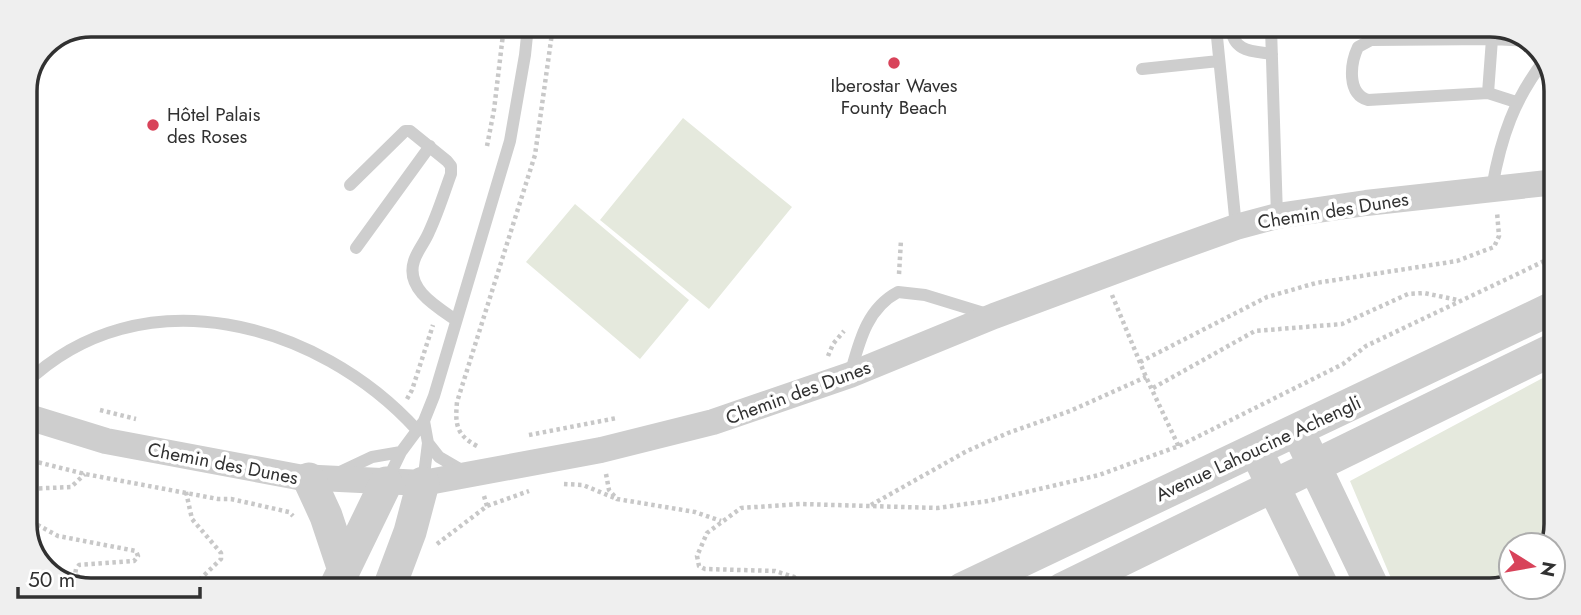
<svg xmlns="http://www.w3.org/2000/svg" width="1581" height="615" font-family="Jost,sans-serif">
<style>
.green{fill:#e5e9dd}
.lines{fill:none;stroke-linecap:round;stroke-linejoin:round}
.path{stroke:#c8c8c8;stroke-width:4.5;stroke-dasharray:3.5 3.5;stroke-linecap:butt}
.service{stroke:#cecece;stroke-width:12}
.minor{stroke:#cecece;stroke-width:26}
.tertiary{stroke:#cecece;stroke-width:33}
.poi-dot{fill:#d8435a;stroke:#fff;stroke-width:2.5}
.labels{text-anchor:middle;stroke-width:7;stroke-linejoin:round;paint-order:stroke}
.poi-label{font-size:19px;fill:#313131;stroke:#fff}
.street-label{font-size:19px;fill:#313131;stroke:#fff}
.rim{fill:none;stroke:#313131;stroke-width:3.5}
</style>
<rect width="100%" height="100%" fill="#fff"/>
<path class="green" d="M683,118l109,89 -83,102 -109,-89z
M575,204l114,96 -49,59 -114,-97z
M1554,372l-1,173h-42v39l-20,6h-95l-46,-109z"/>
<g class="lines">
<path class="path" d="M487,146l7,-36 10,-84
M899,274l2,-34
M1112,295l34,82 33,70
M828,356l5,-12 11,-13
M1140,362l127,-65 49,-14 141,-22 37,-14 5,-11 -2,-24
M1153,388l102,-57 87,-7 66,-30 16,-1 34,7
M407,399l5,-9 21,-65
M100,410l36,9
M529,435l88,-17
M477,446c-21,-11 -22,-22 -20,-44l78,-247 18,-129
M25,459l60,15 133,25h13l58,13 4,4
M606,474l3,16 8,9 78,13 26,9
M564,484l19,1 34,14
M25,489l46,-2 14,-13
M186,492l6,27 29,34v6l-29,28
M484,496l3,10
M871,505l96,-54 41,-18 62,-22 76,-34
M25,518l33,18 78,15 2,5 -4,5 -55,4 -3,4 -1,6 31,12
M437,544l50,-38 42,-15
M63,583l12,4
M804,589l-10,-12 -19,-6 -70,-2 -6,-3 -2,-10 10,-23 34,-25 60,-4 136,4 51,-7 111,-26 80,-29 164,-82 23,-18 189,-90"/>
<path class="service" d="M1216,27l20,200
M1231,27c2,25 21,24 41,27
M1271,28l6,188
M1142,69l77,-8
M1488,93l4,-54
M1516,102l-28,-9 -120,7c-21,-6 -18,-36 -10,-53l13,-7 121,-1 38,2
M350,185l55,-54h5l37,30 4,5v8c-7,19 -13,39 -22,58 -4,10 -12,19 -15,29 -9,28 23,46 42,59
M1492,188c9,-51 22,-89 54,-130
M356,248l74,-102
M850,375c9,-32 16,-66 48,-83l27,3 62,19
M25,384c115,-111 293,-63 392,46
M428,443l11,14 24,14
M338,473l34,-16 29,-5
M386,483l15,-31 23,-31 10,-25 76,-255 15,-86 3,-29
M423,483l5,-40 -4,-22"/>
<path class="minor" d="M25,416l81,25 192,36 125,6 178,-33 112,-28 137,-47 144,-59 164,-61 78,-28 41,-11 89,-13 190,-21"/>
<path class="tertiary" d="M1304,444l70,146
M1263,465l61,125
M309,479l17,37 18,54
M335,588l51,-105
M389,588l21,-56 13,-49
M962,589l593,-282
M1062,589l492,-240"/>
</g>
<g class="poi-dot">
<circle cx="894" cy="63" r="7"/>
<circle cx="153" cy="125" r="7"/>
</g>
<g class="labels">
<g class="poi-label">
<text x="894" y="92">Iberostar Waves<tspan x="894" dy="22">Founty Beach</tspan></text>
<text x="167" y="121" text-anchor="start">Hôtel Palais<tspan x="167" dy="22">des Roses</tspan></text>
</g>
<g class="street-label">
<text transform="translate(1333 210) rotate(-9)" y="7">Chemin des Dunes</text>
<text transform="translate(798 392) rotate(-20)" y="7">Chemin des Dunes</text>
<text transform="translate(1258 448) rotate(-25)" y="7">Avenue Lahoucine Achengli</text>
<text transform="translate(223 463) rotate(11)" y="7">Chemin des Dunes</text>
</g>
</g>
<path d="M0 0H1581V615H0ZM91 37H1490A54 54 0 0 1 1544 91V524A54 54 0 0 1 1490 578H91A54 54 0 0 1 37 524V91A54 54 0 0 1 91 37Z" fill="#efefef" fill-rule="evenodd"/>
<path class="rim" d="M91 37H1490A54 54 0 0 1 1544 91V524A54 54 0 0 1 1490 578H91A54 54 0 0 1 37 524V91A54 54 0 0 1 91 37Z"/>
<g transform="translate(1532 566) rotate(101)"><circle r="33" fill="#ffffff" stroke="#adadad" stroke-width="2"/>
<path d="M0-5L12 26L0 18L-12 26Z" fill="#d8435a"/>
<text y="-10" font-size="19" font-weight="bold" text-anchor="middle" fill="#313131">N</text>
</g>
<path d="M18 587v10h182v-10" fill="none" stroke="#313131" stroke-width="3.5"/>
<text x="28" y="587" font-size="21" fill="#313131" stroke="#ffffff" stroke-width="5" paint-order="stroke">50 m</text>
</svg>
